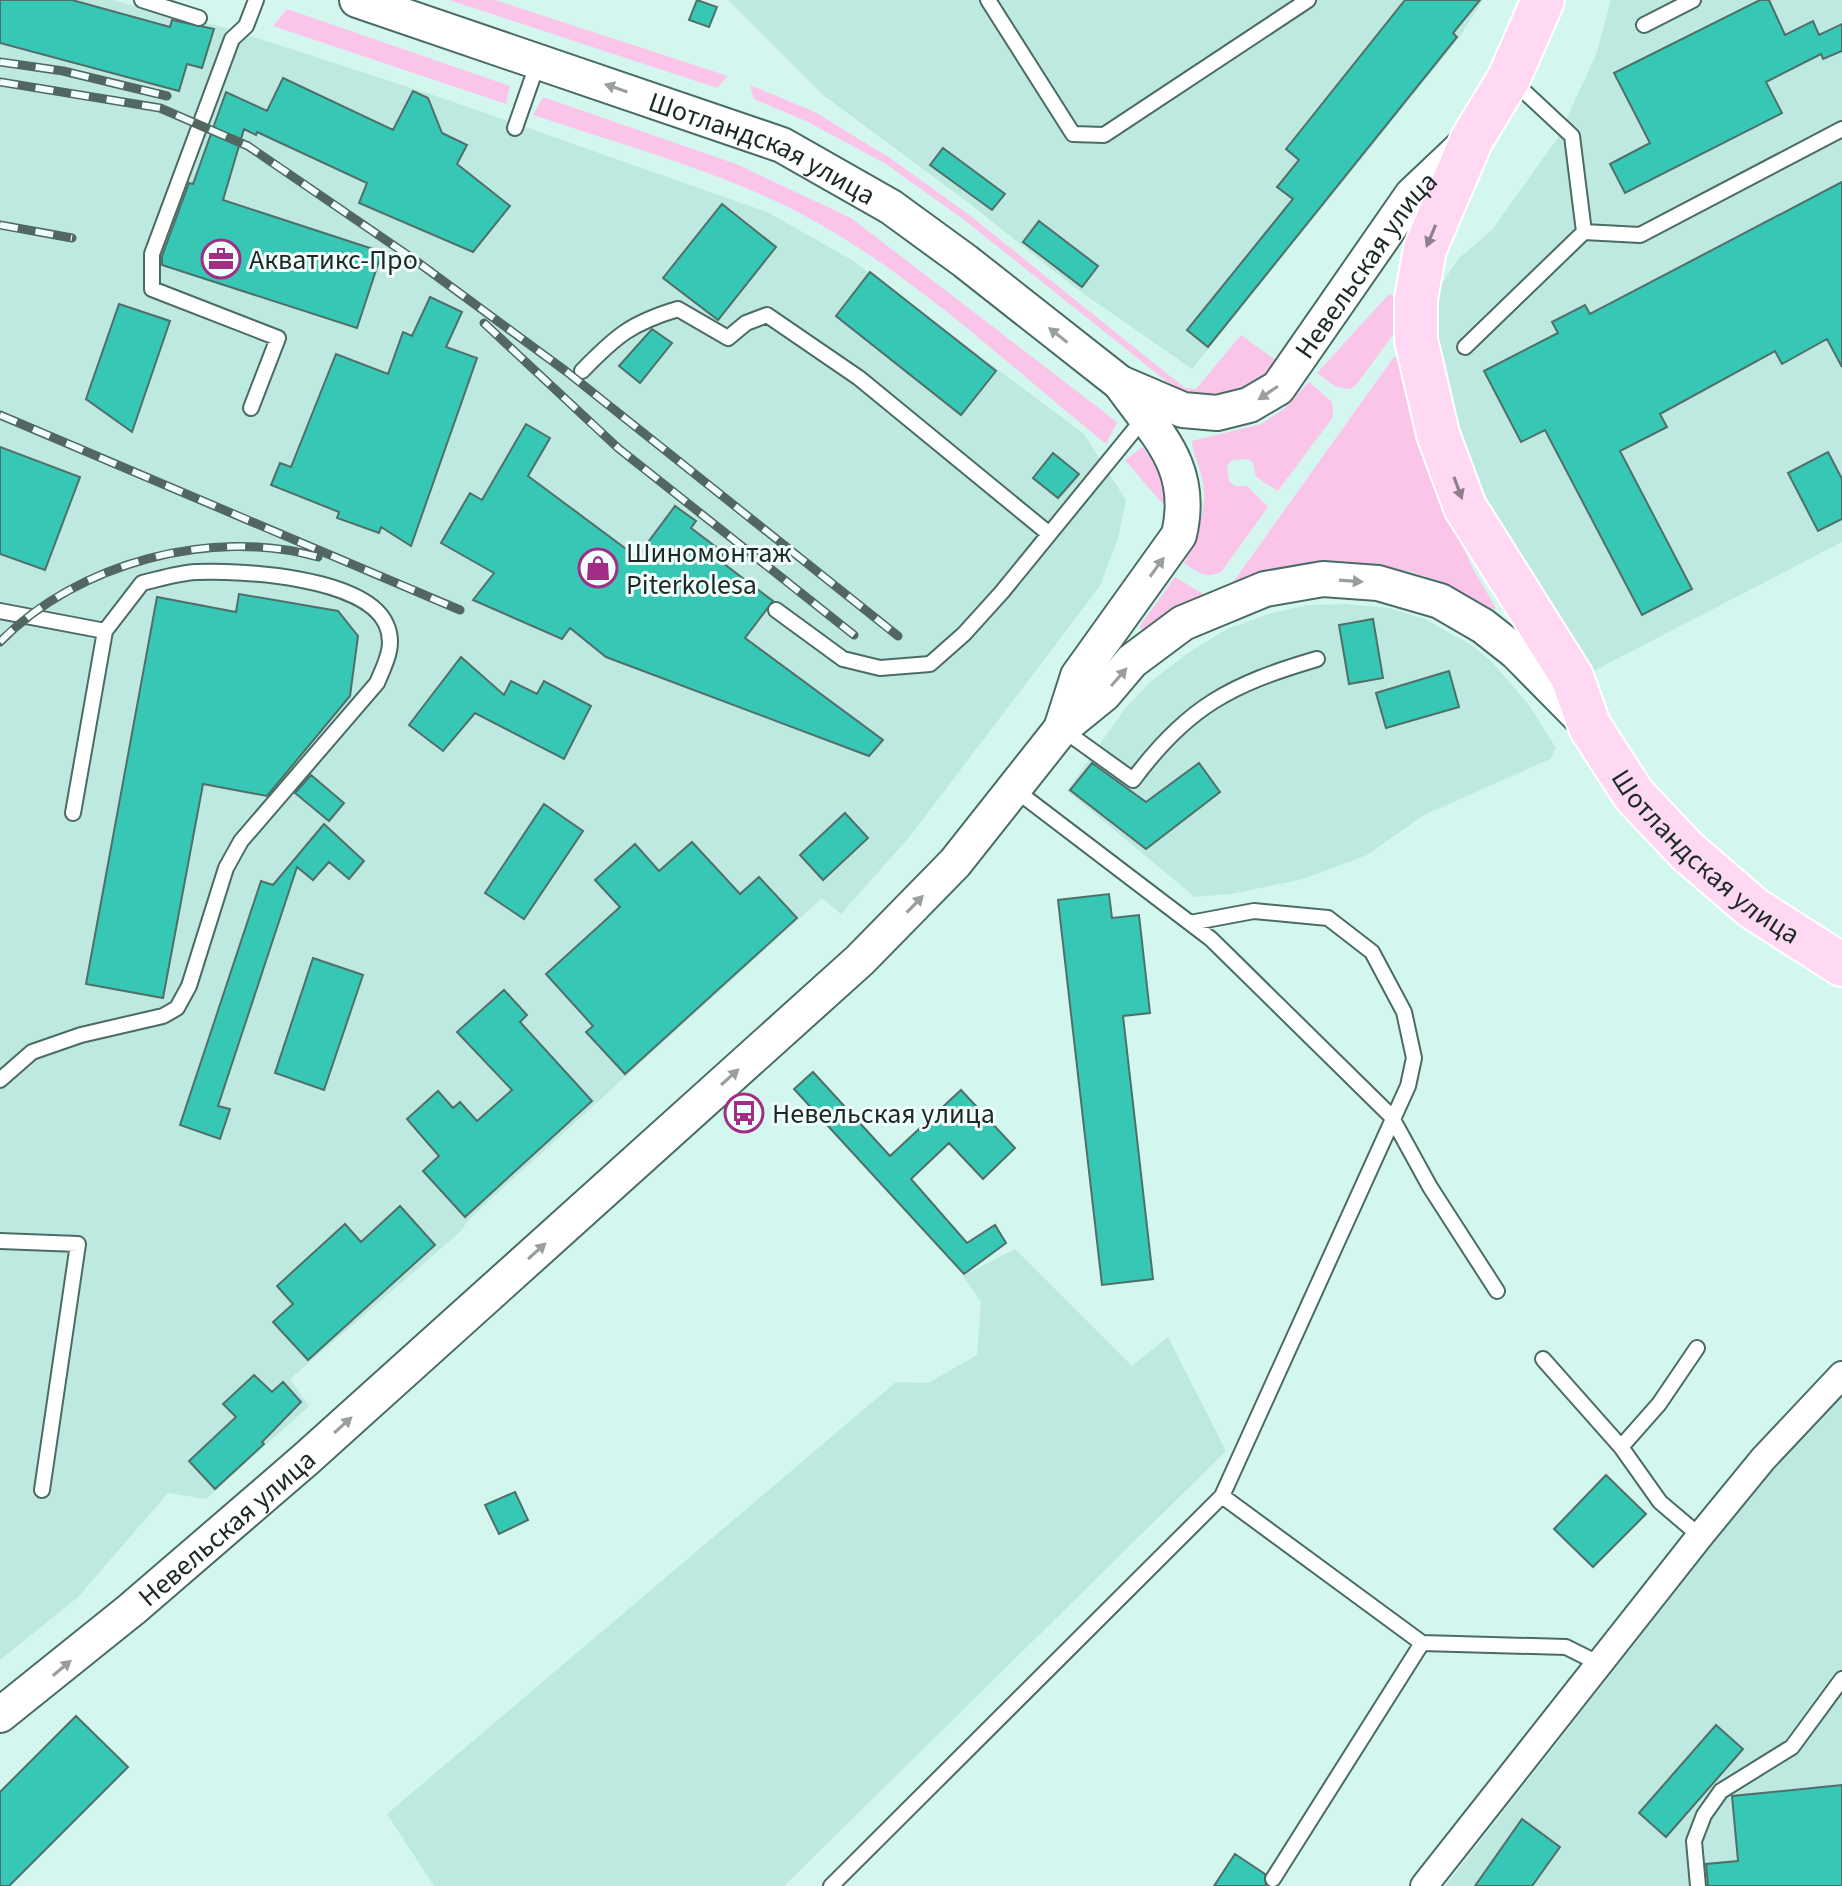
<svg xmlns="http://www.w3.org/2000/svg" width="1842" height="1886" font-family="'Source Sans 3',sans-serif">
<style>
.built{fill:#bde9e1}
.green{fill:#fac5e9}
.building{fill:#37c7b5;stroke:#4f706a;stroke-width:2}
.lines{fill:none;stroke-linecap:round;stroke-linejoin:round}
.service-casing{stroke:#4b6b65;stroke-width:18}
.minor-casing{stroke:#4b6b65;stroke-width:30}
.tertiary-casing{stroke:#4b6b65;stroke-width:38}
.primary-casing{stroke:#fff;stroke-width:46}
.service{stroke:#fff;stroke-width:14}
.minor{stroke:#fff;stroke-width:26}
.tertiary{stroke:#fff;stroke-width:34}
.primary{stroke:#ffd8f3;stroke-width:42}
.rail-casing{stroke:#526662;stroke-width:9}
.rail{stroke:#f0fffc;stroke-width:6;stroke-dasharray:18;stroke-linecap:butt}
.oneway{fill:#999f9e}
.oneway2{fill:#8e818d}
.labels{text-anchor:middle;stroke-width:6;stroke-linejoin:round;paint-order:stroke}
.street-label{font-size:28px;fill:#1c2a27;stroke:#f0fffc}
.poi-label{font-size:28px;fill:#1c2a27;stroke:#f0fffc;text-anchor:start}
</style>
<rect width="100%" height="100%" fill="#d3f7ef"/>
<path class="built" d="M0,0h112l111,27 222,72 322,113 85,48 232,174 42,66 -8,38 -18,48 -189,249 -70,79 -19,-16 -352,320 -10,14 -170,147 19,27 -103,93 -38,-6 -90,104 -78,63z
M728,0h755l-24,38 -267,331 -118,-82 -104,-83 -147,-109z
M1611,0h231v542l-254,132 -112,-194 -41,-131 1,-37 4,-25 18,-28 34,-29 65,-91 39,-84z
M1347,604l42,4 36,11 46,26 20,16 38,44 27,43 -6,11 -126,56 -57,40 -64,24 -72,15 -36,3 -128,-106 57,-81 25,-27 39,-30 39,-24 45,-16 36,-8z
M1015,1249l117,117 36,-29 58,114 -442,435h-350l-47,-72 509,-432 32,1 49,-28 4,-53 -18,-26z
M1842,1390v496h-397l350,-447z"/>
<path class="green" d="M449,0h46l233,76 -11,12z
M287,9l223,77 -4,18 -233,-78z
M750,85l65,27 75,46 78,56 217,174 11,1 45,-54 36,26c-23,32 -65,45 -102,27l-212,-169 -77,-55 -78,-42 -54,-23z
M543,97l193,67 115,54 266,204 -11,22c-100,-81 -201,-178 -316,-236 -81,-40 -171,-64 -257,-93z
M1389,294l6,2 -1,37 -37,51 -6,5 -15,-2 -19,-14z
M1397,357l35,123 42,91 22,37 -3,2c-15,-7 -28,-17 -43,-24 -69,-32 -147,-26 -217,-4l160,-224z
M1309,382l23,20 1,15 -55,74 -22,-14 -3,-14 -5,-4 -16,1 -5,6 2,15 6,5h12l21,21 -46,64c-15,9 -25,1 -38,-8 13,-24 25,-57 18,-85 -2,-12 -10,-25 -10,-37l69,-17 23,-15z
M1143,447l21,29 2,32 -41,-48z
M1175,577l28,17 -62,36 -1,-4z"/>
<path class="building" d="M0,0h72l98,27 2,-7 42,9 -12,39 -15,-4 -8,27 -179,-48z
M697,0l20,7 -8,20 -20,-7z
M1405,0h75l-27,33 4,4 -249,310 -21,-17 106,-131 -16,-12 22,-27 -13,-11z
M1760,0h9l16,35 28,-14 6,14 23,-11v27l-19,8 -2,-5 -55,28 16,31 -157,80 -15,-29 40,-21 -36,-70z
M283,78l110,52 20,-39 15,7 14,35 25,12 -10,19 53,42 -37,46 -114,-49 8,-20 -110,-51 -1,3 -12,-6 -21,71 159,52 -25,76 -195,-63v-9l27,-73 4,1 33,-92 41,19z
M943,148l62,46 -13,16 -62,-45z
M1842,182v185l-15,-28 -45,25 -7,-13 -115,63 7,13 -47,24 72,138 -50,26 -97,-185 -24,12 -37,-71 74,-38 -6,-11 33,-17 5,9z
M722,204l54,43 -58,73 -55,-42z
M1039,221l59,45 -16,21 -59,-45z
M870,272l126,99 -35,44 -125,-99z
M430,297l32,15 -16,35 31,11 -66,188 -30,-19 -2,6 -42,-15 2,-6 -68,-27 9,-22 11,4 45,-113 52,20 15,-42 9,4z
M119,304l51,17 -38,111 -46,-33z
M652,329l20,14 -32,40 -21,-17z
M526,424l24,14 -22,38 109,81 38,-51 21,15 -5,7 33,25 -5,7 54,41 -28,37 138,102 -14,16 -263,-99 -36,-29 -8,11 -89,-39 21,-27 -53,-30 29,-50 12,7z
M0,447l80,30 -35,93 -45,-16z
M1828,452l14,27v40l-24,12 -30,-58z
M1053,453l26,21 -21,24 -25,-20z
M239,594l99,17 20,25 -8,60 -83,100 -64,-12 -40,214 -77,-14 71,-387 79,15z
M1373,619l10,59 -34,6 -10,-59z
M461,657l43,38 7,-14 26,13 7,-13 47,25 -27,53 -89,-46 -32,38 -34,-26z
M1449,671l10,36 -73,21 -10,-35z
M1092,763l54,39 53,-39 21,29 -74,57 -76,-59z
M311,775l33,28 -15,18 -34,-28z
M544,804l39,27 -59,88 -39,-26z
M845,813l23,25 -45,42 -23,-25z
M324,824l40,37 -15,18 -20,-17 -16,18 -16,-13 -79,239 12,3 -10,30 -40,-14 81,-244 12,4z
M692,842l48,52 19,-17 38,41 -172,156 -39,-42 7,-6 -47,-52 74,-67 -25,-27 40,-36 24,27z
M1109,894l3,24 27,-3 11,98 -27,3 30,263 -51,6 -44,-385z
M313,958l50,17 -39,115 -49,-17z
M504,990l23,25 -7,7 72,79 -127,116 -42,-46 16,-15 -32,-37 31,-28 15,17 7,-6 17,19 35,-31 -55,-58z
M813,1072l77,84 71,-66 54,58 -32,31 -34,-36 -38,36 56,64 28,-18 11,18 -42,31 -170,-185z
M400,1206l35,39 -127,115 -35,-38 20,-18 -16,-18 68,-62 16,18z
M254,1375l18,17 11,-10 18,20 -39,40 2,2 -49,45 -26,-28 47,-44 -13,-13z
M1606,1475l40,39 -53,53 -39,-38z
M515,1492l13,28 -29,14 -14,-29z
M76,1716l52,51 -119,119h-9v-94z
M1716,1725l27,24 -77,88 -27,-24z
M1842,1785v101h-134l-2,-22 32,-3 -6,-65z
M1522,1819l38,28 -28,39h-57z
M1235,1854l30,20 1,12h-52z"/>
<g class="lines">
<defs>
<path id="service" d="M142,0l57,18
M988,0l85,134 31,1 204,-135
M1644,25l49,-25
M515,128l23,-66
M1584,232l56,3 202,-106
M1465,347l119,-115 -12,-96 -59,-55
M582,371c34,-35 49,-48 96,-62l50,29 18,-15 21,-8 92,63 189,155
M251,408l27,-70 -126,-49v-35l80,-215 14,-13 10,-26
M776,610l67,49 37,9 50,-4 34,-30 38,-42 142,-174
M0,611l105,20
M1062,729l71,51c54,-73 98,-96 184,-121
M1014,789l197,150 180,177 39,71 67,104
M1190,923l64,-12 74,7 44,34 32,60 10,46 -6,28 -186,410 200,147
M0,1080l32,-28 49,-17 82,-19 14,-8 12,-22 37,-118 15,-27 136,-158c8,-19 19,-38 9,-59 -21,-47 -145,-54 -190,-52 -18,1 -37,7 -54,11l-37,48 -32,182
M0,1241l78,3 -36,246
M1543,1359l78,88 39,55 40,34
M1621,1447l38,-43 38,-56
M1273,1879l149,-236 144,4 32,16
M831,1886l391,-390
M1698,1886l-4,-45 10,-26 17,-24 71,-44 50,-68"/>
<path id="minor" d="M1424,1886l276,-350 63,-77 79,-84"/>
<g id="tertiary">
<path id="s1" d="M357,0l425,145 109,62 74,54 155,122 63,27 34,3 32,-8 29,-17 134,-193 55,-52"/>
<path d="M1061,729l17,-53 101,-141c16,-69 -22,-100 -59,-152"/>
<path id="s2" d="M0,1715l132,-106 174,-150 554,-499 95,-97 106,-134 43,-35 28,-33 51,-38 82,-34 58,-10 55,4 62,18 43,25 33,26 74,75"/>
</g>
<g id="primary">
<path id="s3" d="M1543,0l-34,78 -37,61 -47,110 -9,50v41l22,94 27,73 107,170 18,50 44,68 53,56 66,57 89,57"/>
</g>
</defs>
<use href="#service" class="service-casing"/>
<use href="#minor" class="minor-casing"/>
<use href="#tertiary" class="tertiary-casing"/>
<use href="#primary" class="primary-casing"/>
<use href="#service" class="service"/>
<use href="#minor" class="minor"/>
<use href="#tertiary" class="tertiary"/>
<use href="#primary" class="primary"/>
<defs>
<path id="rail" d="M0,62l63,9 104,25
M0,82l160,26 88,38 164,112 155,114 331,264
M0,225l72,13
M484,323l134,125 236,187
M0,415l460,195
M0,642c77,-79 212,-115 318,-85"/>
</defs>
<use href="#rail" class="rail-casing"/>
<use href="#rail" class="rail"/>
</g>
<defs><path id="oneway-solid" d="M-6-.8H1V-3.2L6.5 0L1 3.2V.8H-6Z" transform="scale(2)"/></defs>
<g class="oneway">
<use href="#oneway-solid" transform="translate(616 88) rotate(-161)"/>
<use href="#oneway-solid" transform="translate(1058 335) rotate(-142)"/>
<use href="#oneway-solid" transform="translate(1268 393) rotate(146)"/>
<use href="#oneway-solid" transform="translate(1157 567) rotate(-54)"/>
<use href="#oneway-solid" transform="translate(1351 581) rotate(4)"/>
<use href="#oneway-solid" transform="translate(1119 677) rotate(-49)"/>
<use href="#oneway-solid" transform="translate(915 904) rotate(-46)"/>
<use href="#oneway-solid" transform="translate(730 1077) rotate(-42)"/>
<use href="#oneway-solid" transform="translate(537 1251) rotate(-42)"/>
<use href="#oneway-solid" transform="translate(343 1425) rotate(-42)"/>
<use href="#oneway-solid" transform="translate(62 1668) rotate(-40)"/>
</g>
<g class="oneway2">
<use href="#oneway-solid" transform="translate(1431 236) rotate(113)"/>
<use href="#oneway-solid" transform="translate(1458 488) rotate(70)"/>
</g>
<defs>
<symbol id="office-ring" viewBox="-11 -11 22 22"><circle r="9.5" fill="#f0fffc" stroke="#a12d87" stroke-width="1.5"/><path d="M-6-3h4V-5.5h4V-3h4V5H-6ZM-1-4.5V-3h2v-1.5ZM-6 0V1H6V0Z" fill="#a12d87"/></symbol>
<symbol id="shop-ring" viewBox="-11 -11 22 22"><circle r="9.5" fill="#f0fffc" stroke="#a12d87" stroke-width="1.5"/><path d="M-5-2.5h2.3a2.7 3.5 0 0 1 5.4 0H5L5.5 6h-11ZM-1.5-2.5h3a1.5 2.3 0 0 0-3 0Z" fill="#a12d87"/></symbol>
<symbol id="bus-ring" viewBox="-11 -11 22 22"><circle r="9.5" fill="#f0fffc" stroke="#a12d87" stroke-width="1.5"/><path d="M-5-6H5V4H4V6H2V4H-2V6H-4V4H-5ZM-3.5-4V0h7V-4ZM-3.5 1.2v1.5H-2V1.2ZM2 1.2v1.5H3.5V1.2Z" fill="#a12d87"/></symbol>
</defs>
<g fill-rule="evenodd">
<use href="#office-ring" x="199" y="237" width="44" height="44"/>
<use href="#shop-ring" x="576" y="546" width="44" height="44"/>
<use href="#bus-ring" x="722" y="1091" width="44" height="44"/>
</g>
<g class="labels">
<g class="street-label">
<text dy="10" stroke="none"><textPath href="#s1" startOffset="432">Шотландская улица</textPath></text>
<text dy="10" stroke="none"><textPath href="#s1" startOffset="1184">Невельская улица</textPath></text>
<text dy="10" stroke="none"><textPath href="#s3" startOffset="972">Шотландская улица</textPath></text>
<text dy="10" stroke="none"><textPath href="#s2" startOffset="294">Невельская улица</textPath></text>
</g>
<g class="poi-label">
<text x="249" y="269">Акватикс-Про</text>
<text x="626" y="562">Шиномонтаж<tspan x="626" dy="32">Piterkolesa</tspan></text>
<text x="772" y="1123">Невельская улица</text>
</g>
</g>
</svg>
